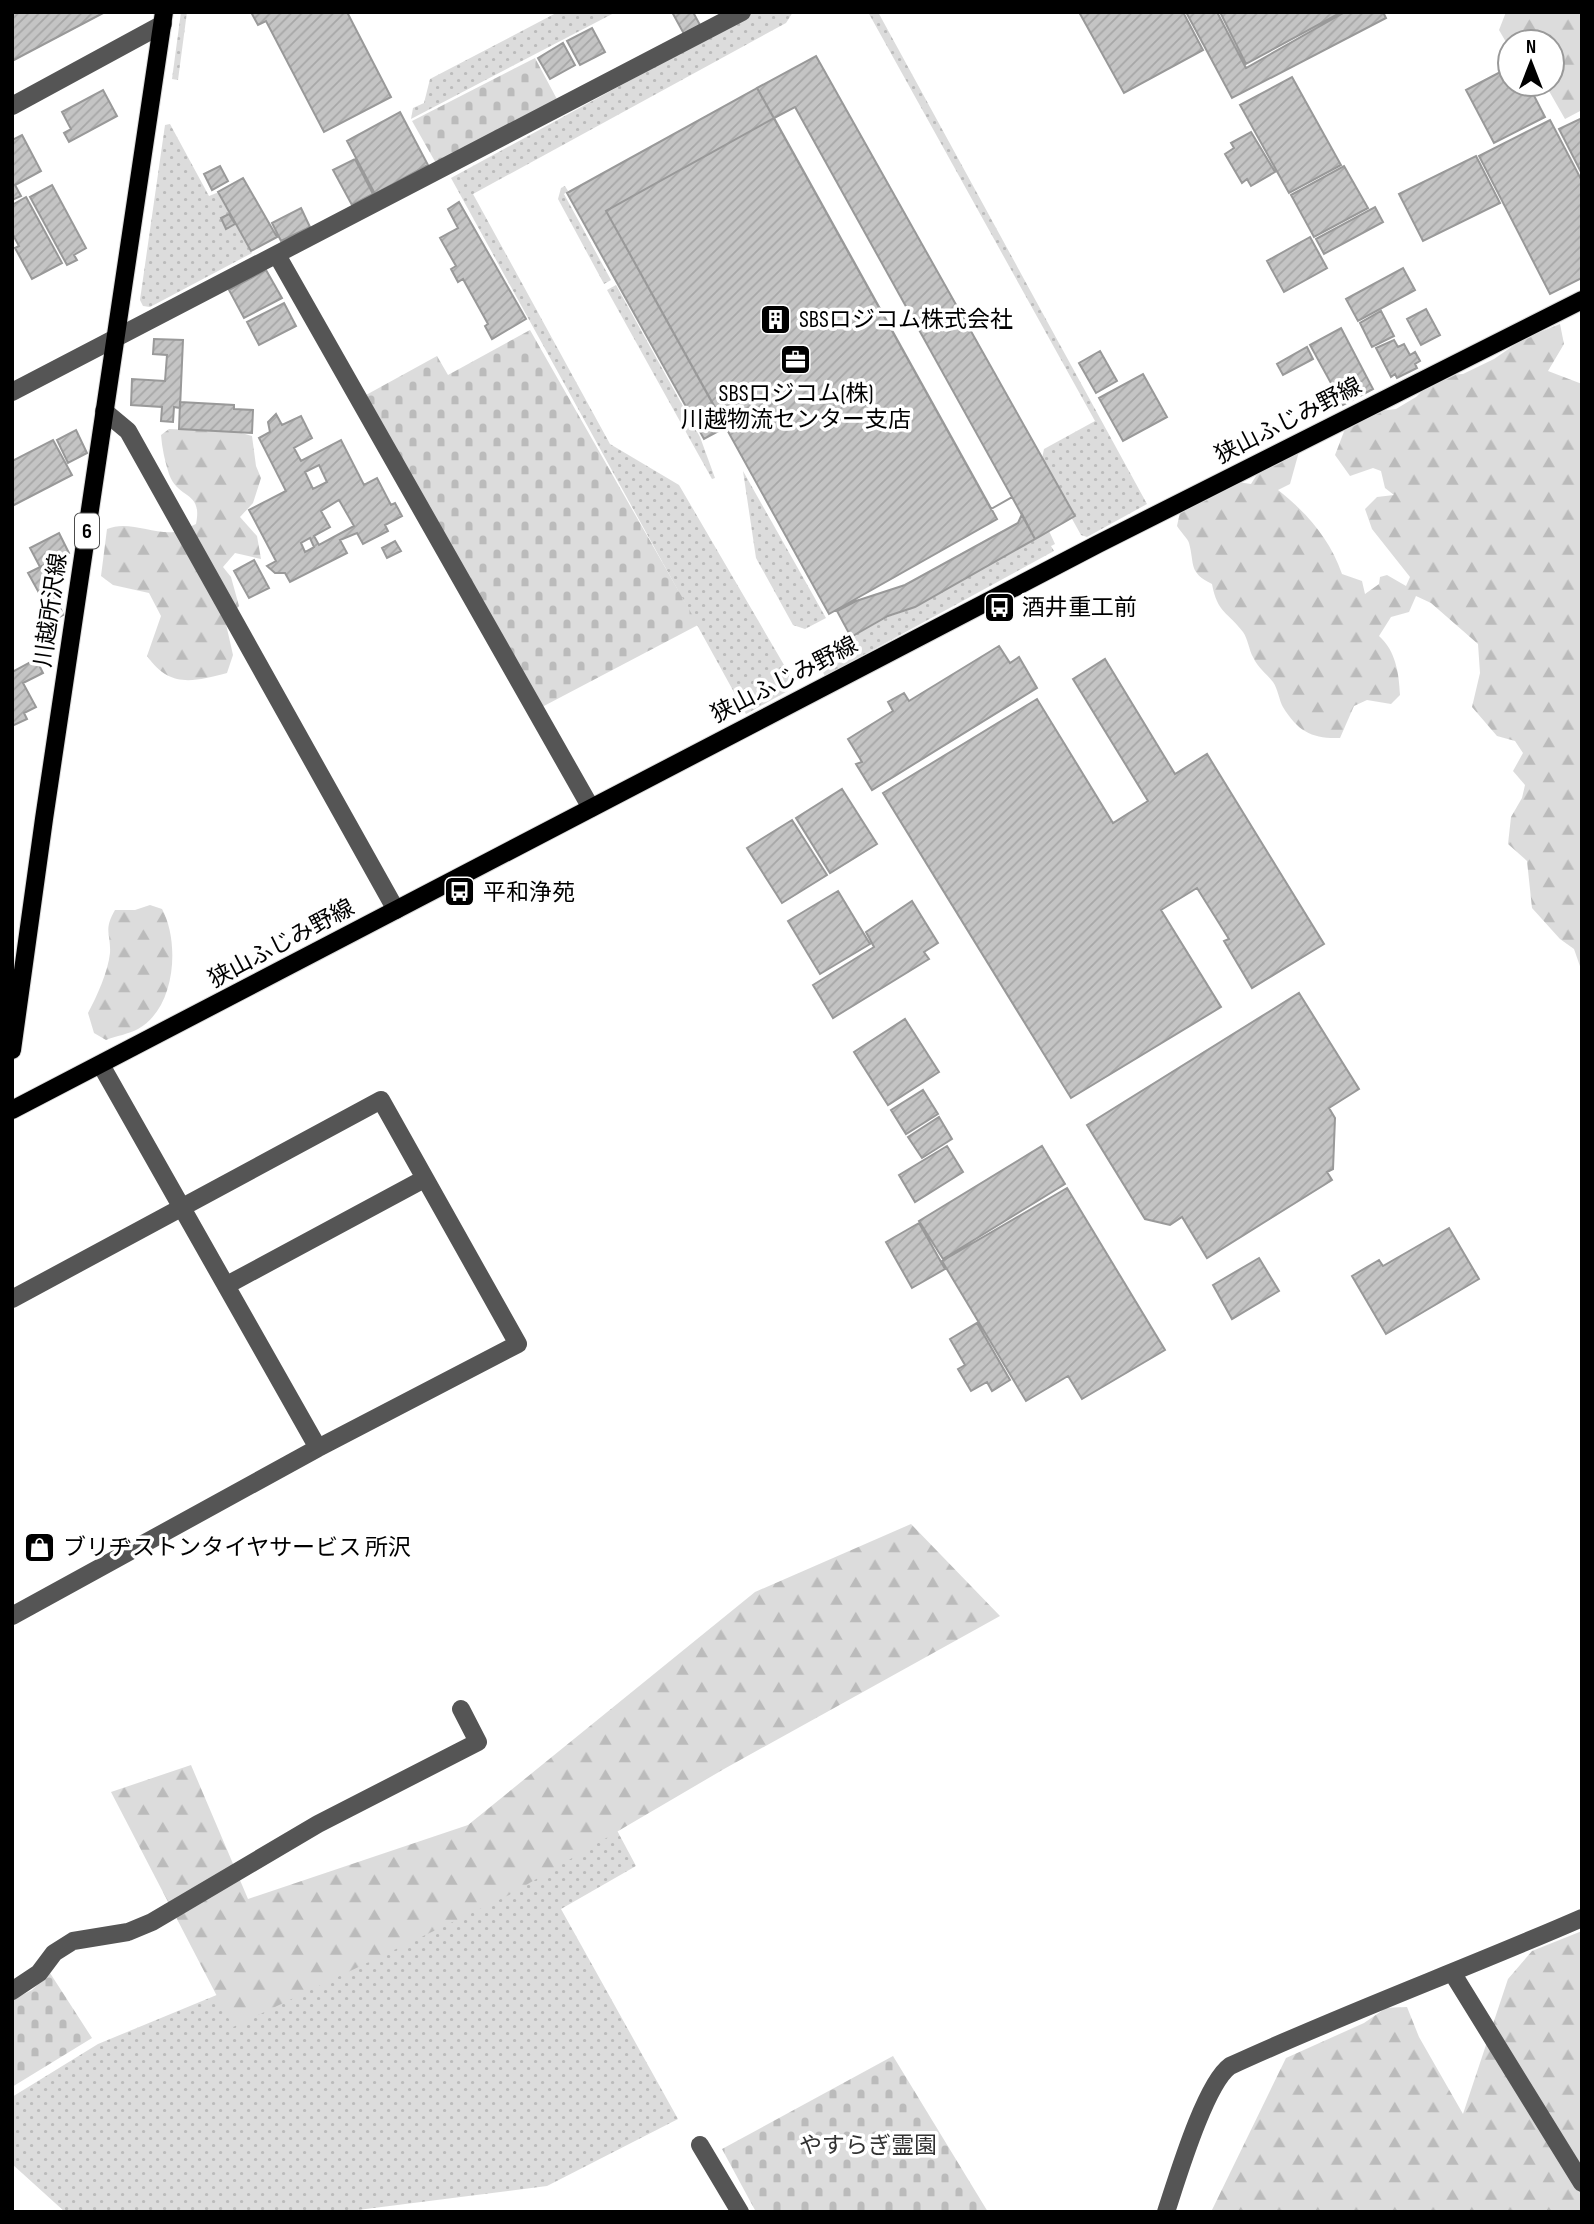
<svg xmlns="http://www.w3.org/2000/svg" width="1594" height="2224" font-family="'Sofia Sans Condensed','Noto Sans JP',sans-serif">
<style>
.green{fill:url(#green-dots)}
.forest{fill:url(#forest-firs)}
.cemetery{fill:url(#cemetery-stones)}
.building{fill:url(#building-hatch);stroke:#999;stroke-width:2;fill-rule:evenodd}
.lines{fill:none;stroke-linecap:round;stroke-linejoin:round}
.major-casing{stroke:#dbdbdb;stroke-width:20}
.minor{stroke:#555;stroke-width:18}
.major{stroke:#000;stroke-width:18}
.labels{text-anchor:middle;stroke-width:7;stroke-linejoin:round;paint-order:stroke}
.shield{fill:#fff;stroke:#4c4c4c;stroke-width:2}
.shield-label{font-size:21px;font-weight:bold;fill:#000}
.poi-label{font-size:23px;fill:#000;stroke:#fff;text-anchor:start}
.street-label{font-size:23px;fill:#000;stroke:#fff}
.park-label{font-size:23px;fill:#333;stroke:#fff}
</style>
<defs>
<pattern id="green-dots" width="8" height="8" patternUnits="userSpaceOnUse" patternTransform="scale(1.75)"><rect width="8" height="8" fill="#dcdcdc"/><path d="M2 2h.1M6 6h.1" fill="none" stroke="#bbb" stroke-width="1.8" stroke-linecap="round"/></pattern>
<pattern id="forest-firs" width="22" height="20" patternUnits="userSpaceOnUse" patternTransform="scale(1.75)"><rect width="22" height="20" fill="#dcdcdc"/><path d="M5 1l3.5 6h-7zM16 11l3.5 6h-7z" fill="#bbb"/></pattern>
<pattern id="cemetery-stones" width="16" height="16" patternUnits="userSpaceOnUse" patternTransform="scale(1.75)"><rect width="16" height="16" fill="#dcdcdc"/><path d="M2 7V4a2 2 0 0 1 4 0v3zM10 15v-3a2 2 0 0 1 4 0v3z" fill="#bbb"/></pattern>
<pattern id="building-hatch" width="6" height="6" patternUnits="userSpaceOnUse" patternTransform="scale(1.75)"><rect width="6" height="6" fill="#c4c4c4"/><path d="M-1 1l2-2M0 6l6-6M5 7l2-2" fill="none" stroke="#a7a7a7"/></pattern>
</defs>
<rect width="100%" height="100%" fill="#fff"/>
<path class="green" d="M181,12h6l-9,68 -6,-1z
M558,12h58l-205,107 2,-11 11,-5 6,-24z
M755,12h38l-7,11 -313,171 137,250 69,41 115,197 -1,6 -47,26 -295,-536z
M868,12h10l269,492 -60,33 -6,-2 -40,-72 3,-14 51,-28z
M170,124l39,72 10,-4 33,61 -102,54 -7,-1 -3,-6 25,-175z
M565,186l3,5 -4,3 47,86 -7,4 -46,-85 3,-11z
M616,285l84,152 15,41 -3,1 -105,-189z
M743,471l83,147 -21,11 -12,-4 -37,-67z
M1049,531l6,13 -4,2 3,5 -229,125 -8,-14 1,-7 70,-38 28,-10z
M612,1821l24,45 -75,43 117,210 -131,67 -205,26h-277l-53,-48v-67l86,-53 438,-181z"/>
<path class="forest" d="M1506,12h76v98l-17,9 -20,-35h7v-42h-42v7l-11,-19z
M1560,324l4,20 -16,27 34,13v588l-8,-23 -14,-10 -28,-31 -5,-47 -19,-17 3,-27 11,-19 3,-13 -12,-14 10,-18 -8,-12 -18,-5 -25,-29 8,-34 -2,-29 -47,-41 -15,-7 -7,16 -18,5 -12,19c17,15 20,38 21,59l-9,9 -24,-4 -13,6 -14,32c-27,1 -42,-6 -57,-31 -4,-7 -5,-18 -10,-25 -7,-9 -15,-14 -20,-25 -4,-7 -5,-18 -10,-25 -14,-19 -26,-19 -31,-48 -24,-12 -17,-19 -23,-41 -1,-4 -9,-12 -12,-17l3,-14 51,-31 20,3 10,-16 39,-20 -10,36 -12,6c29,23 52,49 64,84l20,7 3,13 14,-10 1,-7 7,-2 19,11 4,-9 -38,-48 -7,-20 12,-12 17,-2 -9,-7 -4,-17 -8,-3 -23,8 -15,-21 10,-26 27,-17 24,-3 20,-12 13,-13 19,-9 15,-1 31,-15 29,-20z
M169,429l69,3 14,4 4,30 5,12 -8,25 -13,14 17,19 4,23 -26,-6 -12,14 8,10 8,29 -13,18 7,31 -6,18c-35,9 -57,15 -80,-17l14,-40 -12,-23 -36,-8 -12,-9 6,-47c21,-9 44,5 67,3 7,-1 15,-5 22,-8 7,-34 -18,-24 -27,-50 -4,-12 -7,-26 -8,-39z
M150,905l12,4c18,33 14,99 -24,120 -9,5 -22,7 -32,11l-12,-7 -6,-20c9,-17 20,-41 22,-60 1,-20 -7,-22 5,-43h20z
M911,1524l89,92 -276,153 -215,126 -276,132 -122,-235 80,-27 57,134 220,-74 287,-233z
M1582,1931v281h-371l75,-154 78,-35 22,-15 21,-1 12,30 44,77 45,-135 24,-28z"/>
<path class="cemetery" d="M535,58l24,45 -122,62 -25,-44z
M530,330l168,295 -156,82 -176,-312 71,-39 11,19z
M50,1973l42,65 -80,49v-87l20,-10z
M893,2056l95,156h-232l-34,-63z"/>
<path class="building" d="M12,12h93l-93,49z
M251,12h96l44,85 -67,35 -58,-111 -8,4z
M672,12h21l7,13 -16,9z
M1079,12h104l20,38 -79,43z
M1186,12h31l29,56 99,-56h38l3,6 -154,80z
M1220,12h119l1,1 -94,51z
M592,28l13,24 -25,13 -13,-24z
M563,43l12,22 -25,14 -12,-21z
M816,56l259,460 -40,23 -23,-42 -21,12 -234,-421z
M1510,67v17h18l17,33 -51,26 -28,-53z
M1292,77l49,88 -52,28 -49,-88z
M757,88l17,30 -168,93 120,216 -22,12 -137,-246z
M103,90l14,26 -48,26 -5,-9 7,-4 -9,-17z
M795,107l217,390 -21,12 -217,-391z
M400,112l28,53 -53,29 -28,-53z
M774,118l223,401 -168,95 -223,-403z
M1582,118v56l-23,-45z
M1550,120l32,61v97l-32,16 -71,-138z
M1251,132l24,40 -24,14 -4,-7 -5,4 -17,-29 9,-6 -3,-5z
M22,135l19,36 -26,14 6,11 -9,4v-60z
M1476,156l24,47 -77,38 -24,-47z
M355,159l18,35 -21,11 -19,-35z
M220,166l8,15 -16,9 -8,-16z
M1344,166l24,42 -54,29 -23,-42z
M243,178l34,59 -26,14 -33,-59z
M52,185l34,63 -12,7 3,5 -10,5 -37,-68z
M26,197l36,66 -30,16 -17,-31 4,-2 -7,-13v-28z
M459,202l67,117 -34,20 -7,-13 3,-2 -25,-45 -5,3 -7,-13 5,-3 -16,-28 18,-10 -10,-19z
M1375,207l8,15 -59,32 -8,-15z
M301,208l9,19 -29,14 -9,-18z
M229,214l6,10 -9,5 -5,-11z
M1310,237l17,31 -43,24 -17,-31z
M1403,268l12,22 -57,31 -12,-22z
M266,270l16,28 -38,20 -15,-28z
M284,303l12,23 -37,19 -12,-23z
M1426,309l14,26 -19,10 -14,-26z
M1381,311l13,25 -22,11 -12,-24z
M1341,328l32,61 -30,16 -33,-60z
M154,339l29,1 -3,68 -6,-1 -1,15 -12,-1 1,-14 -31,-2 1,-26 33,2 2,-26 -14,-1z
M1394,340l4,7 6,-3 6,11 5,-3 5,9 -5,3 2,4 -20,10 -2,-4 -4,3 -15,-29z
M1307,347l6,12 -30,16 -6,-11z
M1100,351l17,30 -21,12 -17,-30z
M1143,374l24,43 -44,24 -24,-43z
M180,402l54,3v4l19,1 -1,23 -73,-4z
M276,414l6,11 19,-9 11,22 -18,10 7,13 40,-21 23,45 13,-7 14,27 4,-2 7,13 -17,9 3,6 -25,13 -6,-11 -17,7 7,13 -57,29 -5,-9h-10l-8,-7 9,-5 -27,-51 37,-19 -27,-53 11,-6 -2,-10zM319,465l8,17 -14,7 -8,-17zM339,500l15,26 -35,19 -5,-9 16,-9 -9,-16zM310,538l4,9 -9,5 -4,-9z
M76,430l11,23 -19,10 -11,-23z
M53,440l19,35 -60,31v-45z
M1022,514l13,25 -120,68 -27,9 -37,21 -14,-26 19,-10 49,-16 113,-62z
M59,533l10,20 -29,14 -10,-19z
M395,541l6,10 -14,7 -5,-10z
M254,560l15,28 -20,10 -15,-27z
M46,564l17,30 -6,4 6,17 -9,5 -26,-47z
M999,646l11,17 9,-6 18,31 -165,102 -16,-26 6,-2 -14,-23 45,-28 -5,-9 16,-9 5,8z
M36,659l7,14 -20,10 13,24 -12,6 3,6 -15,7v-54z
M1105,659l70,115 32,-20 117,190 -72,44 -28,-47 5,-2 -32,-51 -36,22 60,97 -150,91 -188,-305 154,-94 76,124 35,-22 -75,-122z
M842,789l35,55 -47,29 -34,-55z
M792,820l35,55 -45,28 -35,-55z
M838,891l32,53 -50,30 -32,-53z
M912,901l26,42 -14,9 5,7 -96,59 -20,-33 61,-38 -8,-15z
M1299,993l60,96 -30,19 6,10 -2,51 -6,3 5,8 -125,78 -25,-41 -12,8 -25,-6 -58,-94z
M905,1019l34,53 -51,33 -34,-53z
M923,1090l15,24 -32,20 -15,-24z
M939,1117l13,22 -30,19 -14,-21z
M947,1146l16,26 -48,30 -16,-27z
M1042,1146l23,38 -122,75 -24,-38z
M1067,1188l98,162 -83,49 -14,-23 -42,25 -84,-140z
M919,1223l26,46 -33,19 -26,-46z
M1449,1228l30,51 -93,55 -34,-58 27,-16 4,6z
M1259,1258l20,33 -47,28 -19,-34z
M977,1323l33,57 -18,11 -5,-9 -16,9 -13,-22 7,-4 -15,-26z"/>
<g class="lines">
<defs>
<path id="major" d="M12,1050l32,-231 120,-807
M12,1110l1086,-566 484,-244"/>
</defs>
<use href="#major" class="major-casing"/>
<path class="minor" d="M12,106l151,-82
M277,255l314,553
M12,392l730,-380
M104,411l24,20 268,479
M101,1065l217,383
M227,1285l197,-106
M12,1299l369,-199 137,244 -200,104 -306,168
M1453,1974l129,209
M12,1991l27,-18 15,-20 19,-12 55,-9 24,-10 166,-98 160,-82 -17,-33
M700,2145l40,67
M1166,2212c11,-33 39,-128 64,-146 115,-53 235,-97 352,-148"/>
<use href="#major" class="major"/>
</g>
<defs>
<symbol id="building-square" viewBox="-11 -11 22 22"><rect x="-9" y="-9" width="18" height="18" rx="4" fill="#000" stroke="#fff"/><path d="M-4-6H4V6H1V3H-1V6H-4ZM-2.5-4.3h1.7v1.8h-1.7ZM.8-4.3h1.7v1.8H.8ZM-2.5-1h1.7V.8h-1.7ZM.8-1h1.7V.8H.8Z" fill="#fff"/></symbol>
<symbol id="office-square" viewBox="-11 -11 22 22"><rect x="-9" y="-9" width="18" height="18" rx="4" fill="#000" stroke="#fff"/><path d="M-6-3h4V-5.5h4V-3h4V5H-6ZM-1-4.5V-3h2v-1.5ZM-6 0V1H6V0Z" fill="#fff"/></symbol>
<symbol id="bus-square" viewBox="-11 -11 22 22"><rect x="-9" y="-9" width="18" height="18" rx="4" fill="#000" stroke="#fff"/><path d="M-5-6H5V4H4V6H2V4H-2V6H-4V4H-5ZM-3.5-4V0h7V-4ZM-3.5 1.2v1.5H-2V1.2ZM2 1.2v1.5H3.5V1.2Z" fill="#fff"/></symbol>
<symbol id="shop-square" viewBox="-11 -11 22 22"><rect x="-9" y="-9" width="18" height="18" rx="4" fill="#000" stroke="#fff"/><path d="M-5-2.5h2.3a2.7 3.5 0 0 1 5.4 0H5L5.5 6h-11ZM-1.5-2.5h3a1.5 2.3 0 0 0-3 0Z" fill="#fff"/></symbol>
</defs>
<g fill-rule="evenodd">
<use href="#building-square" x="758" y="302" width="35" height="35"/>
<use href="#office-square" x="778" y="342" width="35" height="35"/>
<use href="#bus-square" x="982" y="590" width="35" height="35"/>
<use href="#bus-square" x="442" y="874" width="35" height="35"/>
<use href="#shop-square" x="22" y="1530" width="35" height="35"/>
</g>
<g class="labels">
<rect class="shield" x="75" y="513.5" width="24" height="35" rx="5"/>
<g class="shield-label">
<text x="87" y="538">6</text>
</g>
<g class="poi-label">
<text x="799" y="327">SBSロジコム株式会社</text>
<text x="796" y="401" text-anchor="middle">SBSロジコム(株)<tspan x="796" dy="26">川越物流センター支店</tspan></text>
<text x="1022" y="615">酒井重工前</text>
<text x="483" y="900">平和浄苑</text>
<text x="63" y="1555">ブリヂストンタイヤサービス 所沢</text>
</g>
<g class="street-label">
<text transform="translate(1288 420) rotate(-27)" y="8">狭山ふじみ野線</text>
<text transform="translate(50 610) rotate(-82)" y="8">川越所沢線</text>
<text transform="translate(784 679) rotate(-27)" y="8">狭山ふじみ野線</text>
<text transform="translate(281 943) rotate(-28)" y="8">狭山ふじみ野線</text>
</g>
<g class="park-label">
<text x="868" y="2153">やすらぎ霊園</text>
</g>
</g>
<rect width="1594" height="2224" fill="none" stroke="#000000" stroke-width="28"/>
<g transform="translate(1531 63)"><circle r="33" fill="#ffffff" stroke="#999999" stroke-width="2"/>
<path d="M0-5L12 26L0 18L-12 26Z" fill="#000000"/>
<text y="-10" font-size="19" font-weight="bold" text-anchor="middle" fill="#000000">N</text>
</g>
</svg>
